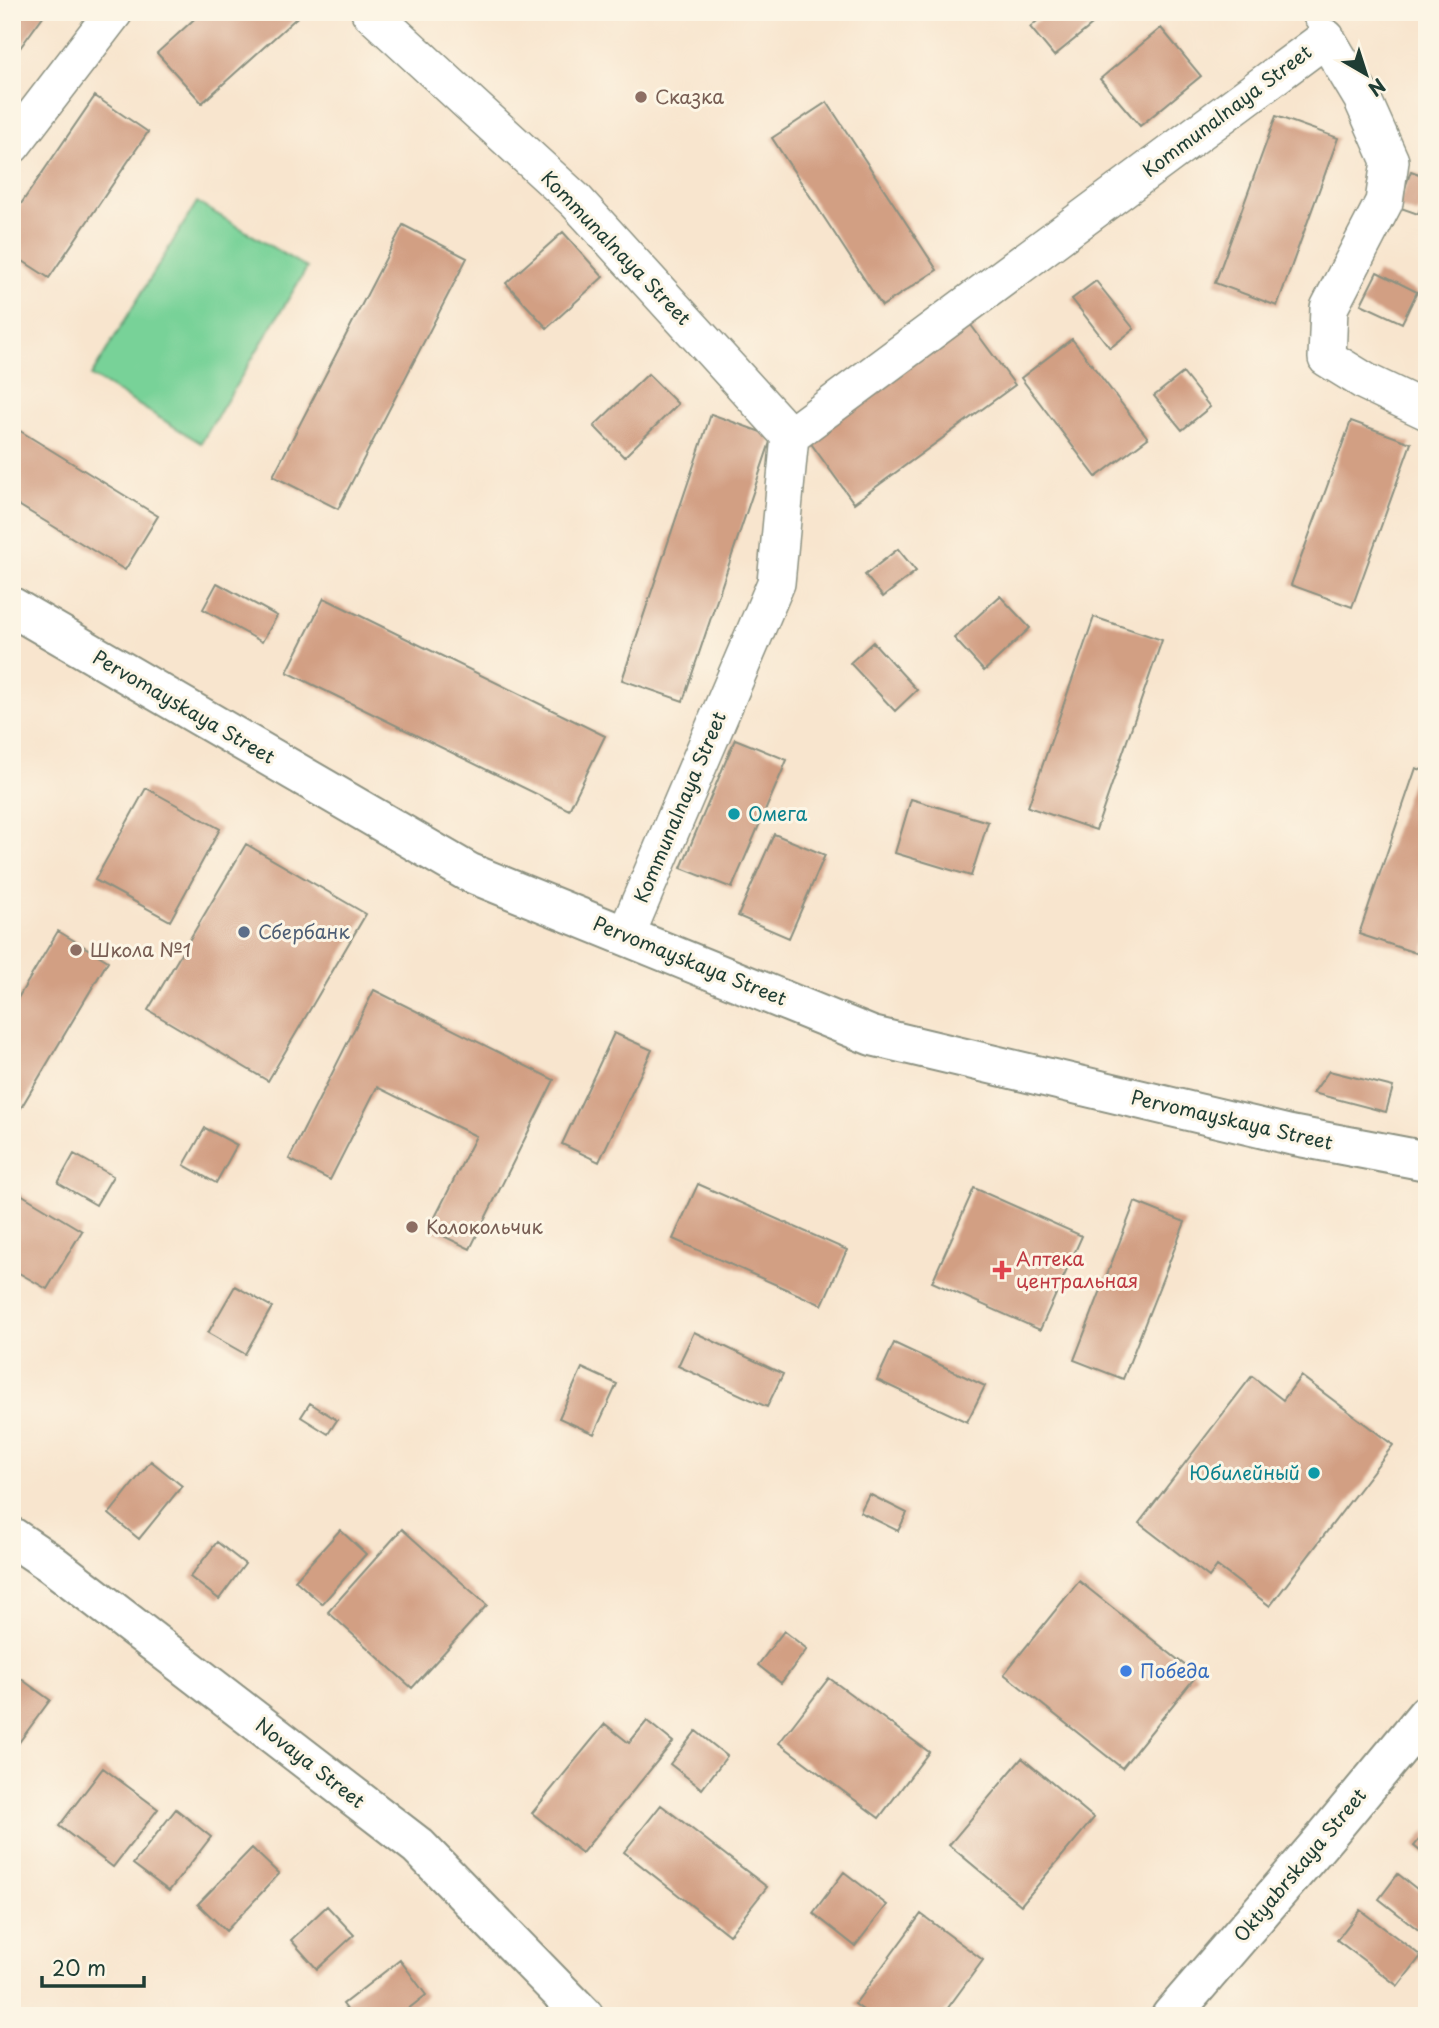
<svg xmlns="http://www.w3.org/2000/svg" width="1439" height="2028" font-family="'Playpen Sans',sans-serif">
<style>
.green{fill:#78d298;stroke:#4c8866;stroke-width:2}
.building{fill:#d29f83}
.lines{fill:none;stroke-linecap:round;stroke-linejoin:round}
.lane-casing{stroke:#8c9181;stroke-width:21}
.street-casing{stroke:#8c9181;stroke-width:40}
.secondary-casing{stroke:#8c9181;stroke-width:42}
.lane{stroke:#fff;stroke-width:18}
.street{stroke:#fff;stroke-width:37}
.secondary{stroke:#fff;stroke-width:38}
.education-dot{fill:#8d6e63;stroke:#fcf5e5;stroke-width:2.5}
.culture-dot{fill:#0f9aa8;stroke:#fcf5e5;stroke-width:2.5}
.service-dot{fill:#5c6f8a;stroke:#fcf5e5;stroke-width:2.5}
.health-dot{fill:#e0444e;stroke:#fcf5e5;stroke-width:2.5}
.shop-dot{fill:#3f7fe0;stroke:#fcf5e5;stroke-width:2.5}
.labels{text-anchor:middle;stroke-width:6;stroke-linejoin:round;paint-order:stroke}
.education-label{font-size:19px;fill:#785e54;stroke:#fcf5e5;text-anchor:start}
.street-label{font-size:19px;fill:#1f3d34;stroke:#fcf5e5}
.culture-label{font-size:19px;fill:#0d838f;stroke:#fcf5e5;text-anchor:start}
.service-label{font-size:19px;fill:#4e5e75;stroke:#fcf5e5;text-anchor:start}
.health-label{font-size:19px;fill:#be3a42;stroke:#fcf5e5;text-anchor:start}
.shop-label{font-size:19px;fill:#366cbe;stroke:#fcf5e5;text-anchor:start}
</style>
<rect width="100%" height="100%" fill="#fcf5e5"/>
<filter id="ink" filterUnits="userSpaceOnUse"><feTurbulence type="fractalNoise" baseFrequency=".0143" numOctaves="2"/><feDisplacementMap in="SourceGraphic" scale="14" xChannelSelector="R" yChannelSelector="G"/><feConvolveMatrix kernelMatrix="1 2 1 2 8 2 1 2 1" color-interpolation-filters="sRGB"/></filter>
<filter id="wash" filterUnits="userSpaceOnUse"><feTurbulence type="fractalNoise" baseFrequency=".00686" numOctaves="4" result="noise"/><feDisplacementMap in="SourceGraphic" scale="28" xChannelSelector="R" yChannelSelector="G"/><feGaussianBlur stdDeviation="1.57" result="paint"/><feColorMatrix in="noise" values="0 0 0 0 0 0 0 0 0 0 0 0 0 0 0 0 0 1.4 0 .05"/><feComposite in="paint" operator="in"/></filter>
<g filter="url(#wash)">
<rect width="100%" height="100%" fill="#f8e5ce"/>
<path class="green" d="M197,202l110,66 -106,175 -110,-67z"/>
<g id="blocks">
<path class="building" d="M12,12h34l-34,47z
M202,12h101l-101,91 -45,-50z
M1048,12h34l10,13 -38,31 -24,-29z
M1161,28l40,48 -61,50 -40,-47z
M95,96l53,36 -99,146 -37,-24v-37z
M827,102l110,168 -55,36 -110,-168z
M1276,116l62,22 -61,168 -62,-23z
M1411,171l16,6v12l-9,25 -20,-7z
M403,225l64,33 -129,251 -65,-33z
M563,232l40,45 -56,51 -41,-45z
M1377,272l40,20 -15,31 -41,-19z
M1096,281l38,48 -24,19 -38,-49z
M968,321l47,64 -161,118 -47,-65z
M1072,339l76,99 -52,39 -75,-99z
M1183,373l27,34 -28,23 -28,-34z
M648,374l30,30 -54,53 -30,-31z
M711,414l61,22 -89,265 -61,-21z
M1351,421l60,22 -59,164 -61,-22z
M12,426l146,90 -33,54 -113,-69z
M898,549l18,22 -33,26 -18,-22z
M217,583l60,33 -15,26 -59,-33z
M1000,596l30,32 -46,43 -30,-33z
M324,598l281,138 -36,74 -282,-138z
M1094,617l68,23 -66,190 -68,-23z
M873,642l44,48 -22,21 -45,-48z
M735,739l52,21 -55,128 -51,-20z
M1416,768l11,4v168l-5,15 -63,-21z
M146,788l74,41 -50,92 -75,-41z
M911,799l77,23 -17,54 -76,-23z
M774,834l51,21 -36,83 -51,-22z
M246,844l120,70 -98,167 -120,-71z
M58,931l50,30 -96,162v-115z
M374,990l180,90 -84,169 -41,-20 47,-93 -99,-49 -47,93 -41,-21z
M614,1033l38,17 -53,112 -37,-18z
M1329,1071l64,16 -7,25 -73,-19z
M205,1128l32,17 -21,38 -32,-18z
M74,1154l39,22 -17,29 -38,-22z
M698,1184l149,66 -25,55 -149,-66z
M974,1188l108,48 -42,94 -108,-48z
M14,1190l68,41 -35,58 -35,-20z
M1135,1202l50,20 -62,157 -49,-19z
M235,1286l37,21 -27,47 -37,-21z
M694,1332l89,42 -16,33 -89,-41z
M894,1343l91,43 -18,36 -90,-42z
M582,1368l35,16 -23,50 -35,-16z
M1252,1376l31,24 18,-24 92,69 -123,161 -53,-40 -8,11 -70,-54z
M310,1403l27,17 -9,14 -27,-17z
M151,1461l31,25 -43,53 -30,-25z
M869,1494l38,19 -9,18 -38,-19z
M402,1529l85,76 -75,83 -84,-76z
M340,1530l26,24 -44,50 -27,-24z
M217,1542l28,22 -26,35 -29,-22z
M1079,1581l118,94 -75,93 -118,-94z
M784,1631l23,18 -26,34 -23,-18z
M17,1676l33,24 -38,52v-70z
M829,1678l100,74 -50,66 -100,-75z
M647,1721l26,21 -91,111 -50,-40 73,-89 24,19z
M696,1731l31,25 -25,33 -32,-25z
M1022,1758l72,60 -73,87 -72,-60z
M103,1768l55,41 -45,58 -54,-41z
M661,1805l106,82 -38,48 -105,-83z
M176,1809l35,28 -42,54 -36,-27z
M1427,1830v27l-13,-11z
M252,1848l27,26 -53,57 -28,-27z
M844,1872l43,33 -32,41 -42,-33z
M1398,1874l29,23 -2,38 -46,-36z
M327,1906l27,29 -37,34 -26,-29z
M1360,1910l61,46 -23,30 -61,-46z
M921,1914l62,46 -41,56h-71l-16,-12z
M400,1960l26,35 -27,21h-47l-9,-12z"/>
</g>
</g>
<g filter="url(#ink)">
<use href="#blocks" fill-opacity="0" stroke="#8c9181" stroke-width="2"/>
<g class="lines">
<defs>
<path id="lane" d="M1309,12l17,26"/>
<path id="street" d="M370,12l206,189 214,235 -14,147 -150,352
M12,145l102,-133
M790,436l536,-398 36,60 28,63 -6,41 -55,106 -2,50 39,24 61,29"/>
<path id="secondary" d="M12,607l456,265 404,164 418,99 137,26
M12,1537l40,27 366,282 166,170
M1171,2016l155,-180 101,-122"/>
</defs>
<use href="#lane" class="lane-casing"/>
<use href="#street" class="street-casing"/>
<use href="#secondary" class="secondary-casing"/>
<use href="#lane" class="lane"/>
<use href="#street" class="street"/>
<use href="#secondary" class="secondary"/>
</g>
</g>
<g class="education-dot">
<circle cx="641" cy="97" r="7"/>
<circle cx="76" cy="950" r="7"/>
<circle cx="412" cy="1227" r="7"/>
</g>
<g class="culture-dot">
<circle cx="734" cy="814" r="7"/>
<circle cx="1314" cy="1473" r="7"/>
</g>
<circle class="service-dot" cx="244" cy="932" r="7"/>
<path class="health-dot" d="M998.5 1259.5h7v7h7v7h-7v7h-7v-7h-7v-7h7z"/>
<circle class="shop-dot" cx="1126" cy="1671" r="7"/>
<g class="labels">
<g class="education-label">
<text x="655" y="104">Сказка</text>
<text x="90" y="957">Школа №1</text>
<text x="426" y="1234">Колокольчик</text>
</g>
<g class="street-label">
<text transform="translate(1227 111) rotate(-37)" y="7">Kommunalnaya Street</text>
<text transform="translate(616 248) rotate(46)" y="7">Kommunalnaya Street</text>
<text transform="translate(184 707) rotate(30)" y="7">Pervomayskaya Street</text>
<text transform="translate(680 807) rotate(-67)" y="7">Kommunalnaya Street</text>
<text transform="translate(690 961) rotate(22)" y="7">Pervomayskaya Street</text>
<text transform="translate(1232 1120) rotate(13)" y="7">Pervomayskaya Street</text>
<text transform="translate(310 1763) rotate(38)" y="7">Novaya Street</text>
<text transform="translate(1300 1865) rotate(-50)" y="7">Oktyabrskaya Street</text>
</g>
<g class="culture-label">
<text x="748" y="821">Омега</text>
<text x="1300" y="1480" text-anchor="end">Юбилейный</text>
</g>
<g class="service-label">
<text x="258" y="939">Сбербанк</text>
</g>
<g class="health-label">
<text x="1016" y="1266">Аптека<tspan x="1016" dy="22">центральная</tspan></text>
</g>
<g class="shop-label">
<text x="1140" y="1678">Победа</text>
</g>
</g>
<rect width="1439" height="2028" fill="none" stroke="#fcf5e5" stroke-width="42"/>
<g transform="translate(1366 74) rotate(141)" stroke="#fcf5e5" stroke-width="5" paint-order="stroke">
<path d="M0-5L12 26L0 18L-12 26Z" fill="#1f3d34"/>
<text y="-10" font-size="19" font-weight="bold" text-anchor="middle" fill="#1f3d34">N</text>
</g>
<path d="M42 1976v10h102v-10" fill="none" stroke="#1f3d34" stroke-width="3.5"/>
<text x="52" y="1976" font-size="21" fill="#1f3d34" stroke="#fcf5e5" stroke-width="5" paint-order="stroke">20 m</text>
</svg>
